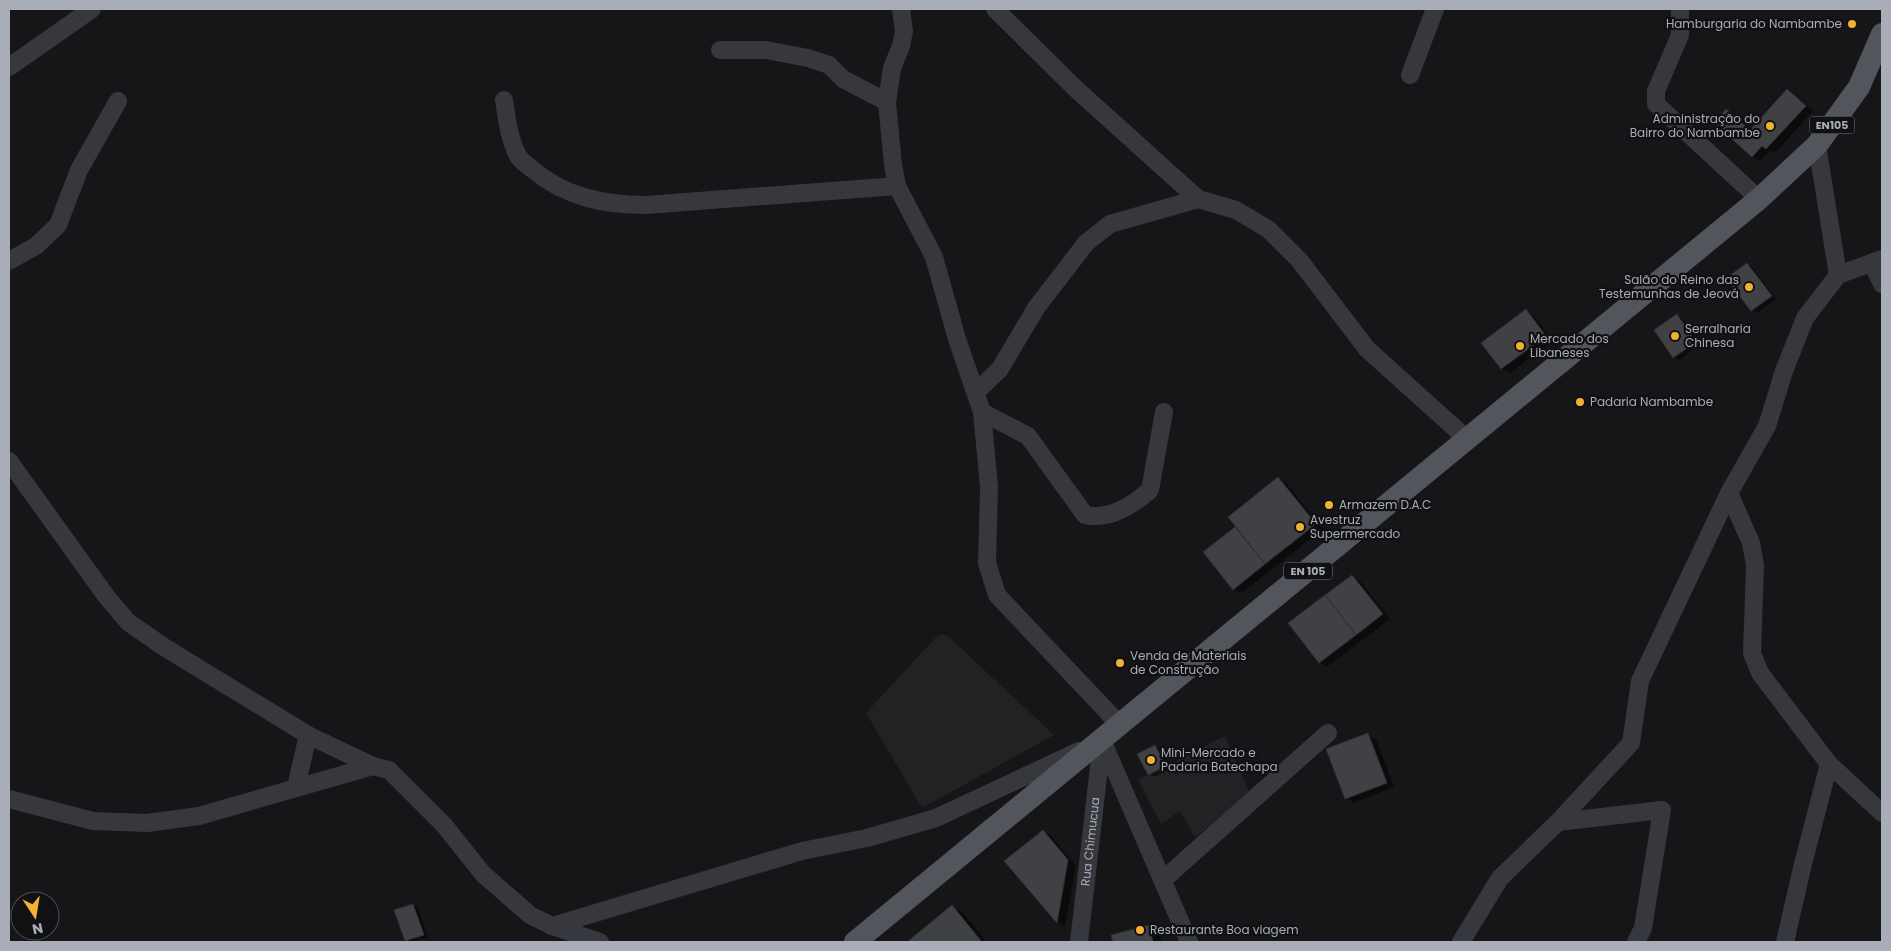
<svg xmlns="http://www.w3.org/2000/svg" width="1891" height="951" font-family="Poppins,sans-serif">
<style>
.built{fill:#222225}
.shadow{fill:#0007}
.building{fill:#404145;stroke:#303034}
.lines{fill:none;stroke-linecap:round;stroke-linejoin:round}
.minor{stroke:#37383d;stroke-width:18}
.major{stroke:#53555c;stroke-width:22}
.poi-dot{fill:#f2b134;stroke:#111113;stroke-width:2}
.labels{text-anchor:middle;stroke-width:4.5;stroke-linejoin:round;paint-order:stroke}
.shield{fill:#111113;stroke:#7b7e86;stroke-width:1}
.shield-label{font-size:11px;font-weight:bold;fill:#a8adb8}
.poi-label{font-size:12px;fill:#a8adb8;stroke:#111113;text-anchor:start}
.street-label{font-size:12px;fill:#a8adb8;stroke:#111113}
</style>
<rect width="100%" height="100%" fill="#161618"/>
<path class="built" d="M942,634l6,2 106,99 -132,73 -56,-95 70,-76z
M1225,736l25,58 -55,43 -15,-26 -19,13 -23,-44z"/>
<path class="shadow" d="M1788,91l25,20 -38,42 -4,-3 -11,11 -8,-5 -25,-46 25,20z
M1747,264l5,3 24,32 -19,14 -5,-3z
M1526,311l8,5 19,25 -43,32 -8,-5 -19,-25z
M1677,315l5,3 18,27 -21,15 -5,-3z
M1278,479l8,4 37,46 -81,64 -8,-4 -29,-36 32,-26z
M1352,576l8,5 30,38 -63,48 -8,-5z
M1368,735l8,4 18,48 -40,16 -8,-5z
M1155,746l5,3 10,20 -16,8 -5,-3z
M1043,831l8,5 25,30 -11,60 -7,-4 -52,-61z
M413,905l5,3 10,29 -19,5 -3,-2z
M952,907l11,6 24,29h-78z
M1149,926l11,7 2,9h-48l-1,-6z"/>
<path class="building" d="M1787,89l19,17 -40,43 -4,-3 -10,11 -38,-34 12,-14 24,21z
M1747,263l25,33 -21,15 -25,-33z
M1526,309l20,27 -45,33 -20,-26z
M1677,314l19,28 -23,16 -19,-28z
M1278,477l38,47 -51,40 -37,-47z
M1235,527l30,37 -32,26 -30,-38z
M1352,575l31,39 -27,21 -31,-40z
M1325,595l31,40 -37,28 -31,-40z
M1368,733l19,50 -42,16 -19,-50z
M1155,745l11,21 -18,9 -11,-21z
M1043,830l25,30 -11,63 -53,-62z
M413,904l11,31 -19,6 -11,-31z
M952,905l30,37h-75z
M1149,925l4,17h-40l-2,-7z"/>
<g class="lines">
<g class="minor">
<path d="M901,9l3,22 -3,15 -9,22 -5,34 6,63 4,21 37,71 23,82 25,73 7,75 -2,76 10,32 123,130"/>
<path d="M995,9l81,80 122,110 38,11 32,19 32,32 67,88 100,90"/>
<path d="M1680,9v26l-24,56v13l103,95"/>
<path d="M720,50h46l42,8 21,7 14,14 44,23"/>
<path d="M9,67l83,-58"/>
<path d="M1410,75l25,-66"/>
<path d="M504,100c3,20 5,38 14,56 3,5 9,9 14,13 33,28 72,36 114,36l251,-19"/>
<path d="M1817,145l21,130"/>
<path d="M9,261l27,-15 22,-21 21,-55 39,-69"/>
<path d="M1872,263l10,21"/>
<path d="M976,392l24,-23 36,-61 50,-65 24,-19 88,-25"/>
<path d="M982,412l46,24 57,79c24,5 47,-9 65,-25l14,-78"/>
<path d="M9,461l97,135 22,26 36,25 144,88 65,31 16,4 55,55 39,49 47,41 22,11 48,16"/>
<path d="M1729,493l22,50 4,22 -3,88 8,20 69,91 53,49"/>
<path d="M1102,740l87,202"/>
<path d="M296,787l12,-52"/>
<path d="M9,799l84,22 54,2 52,-7 174,-50"/>
<path d="M1558,822l104,-12 -19,118 -7,14"/>
<path d="M1164,879l164,-146"/>
<path d="M552,926l250,-75 65,-13 69,-20 143,-67"/>
<path id="s1" d="M1079,942l23,-201"/>
<path d="M1461,942l39,-64 58,-56 73,-79 9,-62 89,-188 38,-67 17,-55 21,-53 33,-43 44,-16"/>
<path d="M1785,942l18,-78 26,-100"/>
</g>
<path class="major" d="M855,942l904,-743 58,-54 42,-58 23,-53"/>
</g>
<g class="poi-dot">
<circle cx="1852" cy="24" r="5"/>
<circle cx="1770" cy="126" r="5"/>
<circle cx="1749" cy="287" r="5"/>
<circle cx="1675" cy="336" r="5"/>
<circle cx="1520" cy="346" r="5"/>
<circle cx="1580" cy="402" r="5"/>
<circle cx="1329" cy="505" r="5"/>
<circle cx="1300" cy="527" r="5"/>
<circle cx="1120" cy="663" r="5"/>
<circle cx="1151" cy="760" r="5"/>
<circle cx="1140" cy="930" r="5"/>
</g>
<g class="labels">
<g class="shield">
<rect x="1809.5" y="116.5" width="45" height="17" rx="4"/>
<rect x="1284" y="562.5" width="48" height="17" rx="4"/>
</g>
<g class="shield-label">
<text x="1832" y="129">EN105</text>
<text x="1308" y="575">EN 105</text>
</g>
<g class="poi-label">
<text x="1842" y="28" text-anchor="end">Hamburgaria do Nambambe</text>
<text x="1760" y="123" text-anchor="end">Administração do<tspan x="1760" dy="14">Bairro do Nambambe</tspan></text>
<text x="1739" y="284" text-anchor="end">Salão do Reino das<tspan x="1739" dy="14">Testemunhas de Jeová</tspan></text>
<text x="1685" y="333">Serralharia<tspan x="1685" dy="14">Chinesa</tspan></text>
<text x="1530" y="343">Mercado dos<tspan x="1530" dy="14">Libaneses</tspan></text>
<text x="1590" y="406">Padaria Nambambe</text>
<text x="1339" y="509">Armazem D.A.C</text>
<text x="1310" y="524">Avestruz<tspan x="1310" dy="14">Supermercado</tspan></text>
<text x="1130" y="660">Venda de Materiais<tspan x="1130" dy="14">de Construção</tspan></text>
<text x="1161" y="757">Mini-Mercado e<tspan x="1161" dy="14">Padaria Batechapa</tspan></text>
<text x="1150" y="934">Restaurante Boa viagem</text>
</g>
<g class="street-label">
<text dy="4" stroke="none"><textPath href="#s1" startOffset="101">Rua Chimucua</textPath></text>
</g>
</g>
<rect width="1891" height="951" fill="none" stroke="#a8adb8" stroke-width="20"/>
<g transform="translate(35 916) rotate(168)"><circle r="24" fill="#111113" stroke="#4d4f55"/>
<path d="M0-4L9 19L0 12L-9 19Z" fill="#f2b134"/>
<text y="-8" font-size="14" font-weight="bold" text-anchor="middle" fill="#a8adb8">N</text>
</g>
</svg>
